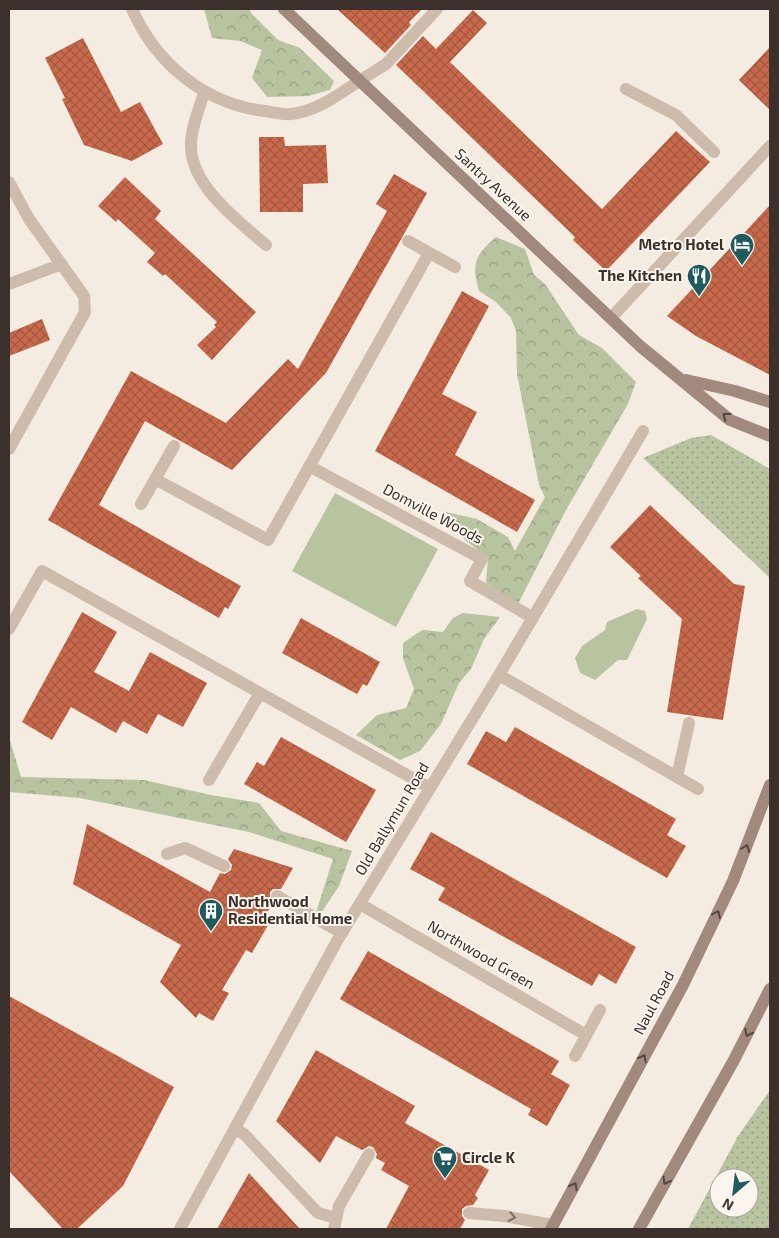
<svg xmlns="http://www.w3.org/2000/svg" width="779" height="1238" font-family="'Exo 2',sans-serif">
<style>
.grass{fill:url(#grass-dots);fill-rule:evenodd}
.forest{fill:url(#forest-crowns)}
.park{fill:#b8c4a0}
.building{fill:url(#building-cross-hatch)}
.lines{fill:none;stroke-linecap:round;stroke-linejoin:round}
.service{stroke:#cdbbac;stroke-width:12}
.minor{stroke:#cdbbac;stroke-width:12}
.secondary{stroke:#a18a7d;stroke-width:12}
.oneway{stroke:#544640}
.oneway2{stroke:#7d6f65}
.labels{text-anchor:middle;stroke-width:4;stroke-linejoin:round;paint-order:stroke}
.street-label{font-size:15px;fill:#3b302b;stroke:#fbf5ee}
.poi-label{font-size:15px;font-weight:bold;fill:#3b302b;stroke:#fbf5ee;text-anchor:end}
</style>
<defs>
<pattern id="grass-dots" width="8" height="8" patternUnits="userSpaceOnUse" patternTransform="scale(1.25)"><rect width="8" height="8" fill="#b8c4a0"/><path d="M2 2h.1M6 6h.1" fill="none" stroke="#97a083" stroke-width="1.8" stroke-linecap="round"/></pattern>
<pattern id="forest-crowns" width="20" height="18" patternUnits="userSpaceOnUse" patternTransform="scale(1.25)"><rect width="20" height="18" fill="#b8c4a0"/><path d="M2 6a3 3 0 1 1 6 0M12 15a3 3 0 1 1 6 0" fill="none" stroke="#97a083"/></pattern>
<pattern id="building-cross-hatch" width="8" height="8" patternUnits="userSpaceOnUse" patternTransform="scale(1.25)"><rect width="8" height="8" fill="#c8694b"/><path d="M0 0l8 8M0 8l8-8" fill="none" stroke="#a4573f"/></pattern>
</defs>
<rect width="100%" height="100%" fill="#f4ebe1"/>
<path class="grass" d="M711,435l59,34v109l-127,-120 48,-20z
M770,1090v139h-82l50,-93zM719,1178h30v30h-30z"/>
<path class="forest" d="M204,9h45l3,5 26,26 22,8 34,33 -4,9 -22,6 -41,1 -15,-19 10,-28 -22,-9 -28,-3z
M496,237l29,12 9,26 11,9 34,51 23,13 34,34 -8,22 -62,106 -48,94 -32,-21 2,-25 -23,-18 -19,-28 31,7 31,18 7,14 30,-54 -6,-12 -22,-111 -1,-43 -5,-13 -15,-16 -17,-11c-8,-27 -4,-36 17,-54z
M463,613l37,4 -16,22 -13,30 -12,14 -18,41 -21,27 -20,9 -44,-25 21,-20 29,-7 8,-19 -11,-31v-15l19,-13 21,2 10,-14z
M9,737l12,40 123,3 67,15 48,8 22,28 71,20 -13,35 -28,42 22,-69 -84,-27 -169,-34 -71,-6z"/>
<path class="park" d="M335,493l103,56 -42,78 -104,-56z
M637,609l8,2 2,8 -20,41h-9l-23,20 -15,-7 -5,-15 7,-12 23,-16 2,-8z"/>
<path class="building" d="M337,9h85l-13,13 2,3 -26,28z
M473,10l14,13 -37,39 152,147 74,-78 34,31 -104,109 -33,-31 2,-3 -179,-172 27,-29 13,13z
M83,38l38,74 19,-10 23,42 -31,17 -48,-16 -22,-46 3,-1 -20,-40z
M770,47v63l-31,-30z
M259,137h25l1,9 41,-1 2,38 -25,1v28h-43z
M394,174l33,19 -101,180 -94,97 -87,-49 -46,84 142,81 -13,23 -3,-2 -6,11 -171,-98 83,-149 95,52 62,-64 10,10 89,-158 -11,-7z
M125,177l36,34 -6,8 101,93 -44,48 -15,-15 19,-18 -2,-2 3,-3 -52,-48 -2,2 -16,-14 8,-9 -37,-34 -2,3 -18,-16z
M770,205v170l-74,-39 -29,-20z
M462,291l27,15 -47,88 35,18 -22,43 80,45 -18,32 -142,-81z
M42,319l8,21 -41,16v-23z
M650,505l84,79 11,2 -22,134 -56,-8 15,-93 -44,-41 3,-2 -31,-29z
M82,612l35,20 -23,40 35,19 21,-39 57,31 -24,44 -25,-13 -11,20 -24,-13 -7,12 -45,-26 -19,33 -30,-18z
M301,618l79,44 -13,24 -4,-2 -6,10 -75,-41z
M515,727l161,92 -9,16 19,11 -19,32 -200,-114 19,-33 20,11z
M281,737l95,53 -30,52 -102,-58 13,-22 7,4z
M87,824l123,68 10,-19 5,1 6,-4 1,-5 -4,-6 6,-10 59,19 -12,21h-8l-3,3v8l3,3 -8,13 6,4 -19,33 -6,-3 -24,40 7,3 -16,28 -14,-8 -3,5 -36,-36 21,-37 -108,-61z
M431,832l205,115 -20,37 -17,-10 -7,12 -154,-86 7,-12 -35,-19z
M368,951l191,110 -8,13 19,11 -23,41 -19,-11 3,-6 -191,-110z
M9,996l165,91 -51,99 -46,43h-14l-54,-58z
M316,1050l99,56 -10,17 84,47 -14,25 3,3 -5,7 -7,1 -4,3v7l3,4 -5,9h-74l23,-43 -28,-16 4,-7 -9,-5 1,-4 -4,-7 -4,-1 -7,4 -26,-14 -16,27 -44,-42z
M249,1173l51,56h-83z"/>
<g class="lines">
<path class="service" d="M359,81l27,-17 51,-55
M626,89l50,26 38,37
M9,629l33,-58 388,217
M209,780l51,-87
M167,854l18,-6 39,18
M277,896l65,37
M235,1129l9,5 74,79 18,5
M469,1213l35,3 49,9
M334,1229l5,-23 30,-52"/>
<path class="minor" d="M132,9c24,54 72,95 133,102 8,1 18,4 26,3 26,-3 47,-19 68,-33
M204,93c-5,16 -13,35 -13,52 -1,40 48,77 75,100
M9,182l20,37 55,77 1,16 -76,137
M408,241l47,26
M9,284l53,-20
M611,318l159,-172
M309,466l173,93 -12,22 63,37
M155,479l113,61 161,-287
M141,504l33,-58
M499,675l199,114
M677,777l12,-54
M360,904l226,131
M575,1056l25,-46
M180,1229l157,-288 162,-266 144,-244"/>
<path class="secondary" d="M284,9l356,337 90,74 40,16
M686,380l49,11 35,11
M551,1229l132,-244 50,-104 37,-96
M639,1229l95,-169 36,-71"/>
</g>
<defs><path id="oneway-chevron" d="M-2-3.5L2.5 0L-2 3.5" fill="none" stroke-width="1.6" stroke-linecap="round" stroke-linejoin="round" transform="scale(1.25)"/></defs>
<g class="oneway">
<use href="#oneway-chevron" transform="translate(726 416) rotate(-143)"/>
<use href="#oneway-chevron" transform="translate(746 848) rotate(-69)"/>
<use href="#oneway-chevron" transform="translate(717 914) rotate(-64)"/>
<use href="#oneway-chevron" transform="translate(748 1033) rotate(117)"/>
<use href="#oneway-chevron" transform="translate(643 1058) rotate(-62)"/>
<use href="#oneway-chevron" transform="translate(666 1181) rotate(119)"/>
<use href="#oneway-chevron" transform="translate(574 1186) rotate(-62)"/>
</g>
<use class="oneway2" href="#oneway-chevron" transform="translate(512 1217) rotate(11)"/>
<defs>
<symbol id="hotel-pin" viewBox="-11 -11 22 30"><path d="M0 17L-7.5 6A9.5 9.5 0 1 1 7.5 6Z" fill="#1f5a5e" stroke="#fbf5ee"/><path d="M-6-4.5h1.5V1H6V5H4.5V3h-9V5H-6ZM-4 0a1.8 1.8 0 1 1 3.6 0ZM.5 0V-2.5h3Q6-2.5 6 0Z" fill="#fff"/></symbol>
<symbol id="restaurant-pin" viewBox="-11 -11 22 30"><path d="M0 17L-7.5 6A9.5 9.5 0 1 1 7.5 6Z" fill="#1f5a5e" stroke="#fbf5ee"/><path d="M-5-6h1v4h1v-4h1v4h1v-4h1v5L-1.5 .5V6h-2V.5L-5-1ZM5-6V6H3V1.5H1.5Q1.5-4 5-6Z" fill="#fff"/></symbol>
<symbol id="building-pin" viewBox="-11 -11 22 30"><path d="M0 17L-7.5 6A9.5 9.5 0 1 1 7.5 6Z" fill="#1f5a5e" stroke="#fbf5ee"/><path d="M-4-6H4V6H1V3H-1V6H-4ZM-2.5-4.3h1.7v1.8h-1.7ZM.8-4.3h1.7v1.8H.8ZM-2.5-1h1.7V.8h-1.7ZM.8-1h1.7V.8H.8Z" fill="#fff"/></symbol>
<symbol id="supermarket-pin" viewBox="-11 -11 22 30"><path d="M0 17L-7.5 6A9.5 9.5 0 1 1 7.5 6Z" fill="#1f5a5e" stroke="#fbf5ee"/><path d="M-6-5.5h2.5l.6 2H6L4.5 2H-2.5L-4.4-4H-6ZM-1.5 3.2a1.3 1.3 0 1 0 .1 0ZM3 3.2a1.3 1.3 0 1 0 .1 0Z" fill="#fff"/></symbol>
</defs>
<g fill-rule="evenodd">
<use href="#hotel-pin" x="728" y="231" width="28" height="38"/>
<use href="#restaurant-pin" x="685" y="262" width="28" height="38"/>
<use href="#building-pin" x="197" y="897" width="28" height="38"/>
<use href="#supermarket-pin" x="431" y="1144" width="28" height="38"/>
</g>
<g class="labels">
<g class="street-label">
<text transform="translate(493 185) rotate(43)" y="5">Santry Avenue</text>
<text transform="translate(433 514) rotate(28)" y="5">Domville Woods</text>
<text transform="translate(392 819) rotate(-59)" y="5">Old Ballymun Road</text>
<text transform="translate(481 955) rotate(30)" y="5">Northwood Green</text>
<text transform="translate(654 1003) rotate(-62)" y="5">Naul Road</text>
</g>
<g class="poi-label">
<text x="724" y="250">Metro Hotel</text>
<text x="682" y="281">The Kitchen</text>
<text x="228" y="907" text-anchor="start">Northwood<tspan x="228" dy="17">Residential Home</tspan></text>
<text x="462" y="1163" text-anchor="start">Circle K</text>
</g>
</g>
<rect width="779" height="1238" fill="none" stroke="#3b302b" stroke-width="20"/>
<g transform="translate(734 1193) rotate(208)"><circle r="24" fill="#fbf5ee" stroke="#aea6a0"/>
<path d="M0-4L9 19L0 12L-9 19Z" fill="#1f5a5e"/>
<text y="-8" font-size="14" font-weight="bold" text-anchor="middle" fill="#3b302b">N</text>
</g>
</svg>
